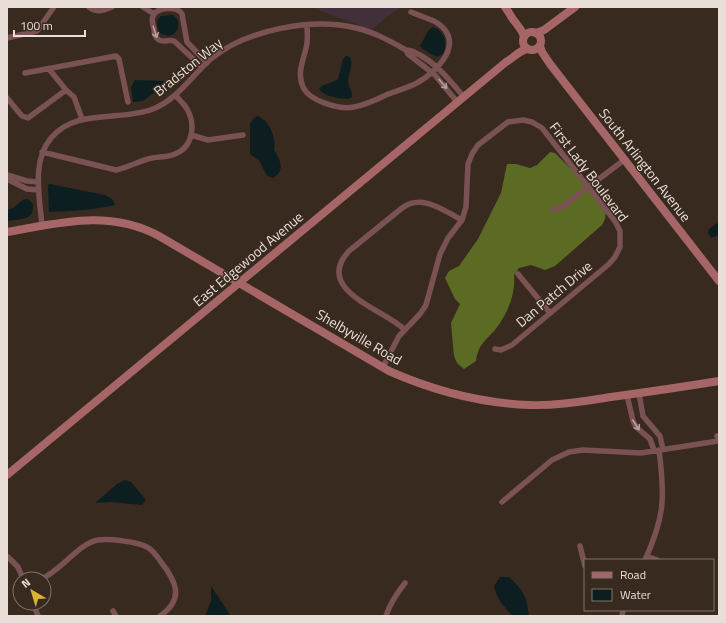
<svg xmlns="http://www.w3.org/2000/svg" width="726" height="623" font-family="'Titillium Web',sans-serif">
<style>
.education{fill:#412f39}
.forest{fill:#5b6b24}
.water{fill:#0c1e20}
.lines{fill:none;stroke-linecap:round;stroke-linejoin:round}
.street{stroke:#7b5254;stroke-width:5.5}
.secondary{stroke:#a66668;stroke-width:8}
.oneway{stroke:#b8a09d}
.labels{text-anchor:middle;stroke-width:3;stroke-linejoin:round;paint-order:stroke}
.street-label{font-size:14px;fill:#e9dfd8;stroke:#392a20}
</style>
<rect width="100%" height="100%" fill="#392a20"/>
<path class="education" d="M311,7h89l-29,23z"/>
<path class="forest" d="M550,152l5,1 34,34 17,23 -1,9 -3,6 -47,41 -10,4 -14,-5 -12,3 -5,7c2,19 -7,40 -19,55 -10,11 -17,15 -19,31l-12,8 -7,-6 -3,-7 -3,-33 9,-19 -5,-5 -10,-21 4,-7 10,-5 19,-27 23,-46 6,-29h9l14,4 7,-3z"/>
<path class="water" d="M173,15c9,6 6,17 -3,21l-9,-2c-4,-3 -4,-11 -3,-15l3,-3z
M433,27c17,5 15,33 2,29 -4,-1 -9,-6 -13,-8l-2,-2 8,-15z
M346,56l4,1c4,8 -2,16 -2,25 1,6 5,10 4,15l-4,2c-9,-1 -24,-2 -29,-10 4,-6 13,-5 19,-10l5,-20z
M135,80l29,1 2,3 -23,17 -10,1 -2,-15z
M257,116c12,3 20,23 17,34 6,9 12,21 -1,28l-6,-2 -8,-16 -8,-5 -1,-2v-29l3,-5z
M50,184l55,11c5,3 9,4 10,10 -21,5 -44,6 -66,7l-1,-27z
M24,199h4l5,5c2,17 -14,15 -26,17v-11l6,-2z
M719,222v13l-8,3 -3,-5 1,-4z
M125,480l6,2 15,18 -4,5 -31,-3 -16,1 22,-19z
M500,577h9c15,14 17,18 20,38l-1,1h-15c-9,-9 -17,-18 -19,-30z
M211,586l20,30h-26l6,-15z"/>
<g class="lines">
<path class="street" d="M89,7c8,6 14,4 23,0
M143,7l11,7
M307,25c0,6 1,12 0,18 -2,15 -11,28 -4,44 6,14 37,23 51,20 11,-2 22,-7 32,-12 10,-4 21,-7 31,-12 16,-9 43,-33 28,-53 -7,-10 -23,-13 -34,-18
M7,38l30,-7 17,-24
M406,50c6,0 9,3 14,5 19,11 30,26 44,42
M202,67l-28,-26c-5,-2 -10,2 -15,-1 -4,-2 -5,-7 -5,-11 -1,-4 -3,-9 -1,-13 2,-8 24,-11 29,-2l5,28 20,21
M49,69l17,21 8,7 8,22
M25,73l91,-17 3,3 9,43
M7,98l15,18 6,2 38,-28
M191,135l17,5 35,-5
M42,152l74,18c11,-2 21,-8 32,-11 9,-3 18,-1 27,-5 18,-7 21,-29 12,-45 -3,-5 -8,-10 -12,-14
M7,175l20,6 11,1
M7,179l20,10 12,1
M553,209l9,-2 62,-47
M42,226c-2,-28 -11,-64 9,-88 25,-30 68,-16 102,-29 25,-10 39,-34 59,-51 35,-28 100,-41 144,-30 18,4 34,13 50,22l2,4 27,21 23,28
M518,274l32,39
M404,329c-21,-20 -91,-39 -55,-78l53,-43c20,-15 42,3 60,12
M383,367l16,-31 21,-22 6,-9 14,-51 8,-16 14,-18 4,-13 2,-43 4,-10 6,-9 30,-23 15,-2 9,2 10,6 73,93 5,10v16l-5,10 -6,7 -97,81 -11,5 -6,-1
M639,393l4,23 17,20 3,13
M627,395l6,26 3,6 14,12 4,11
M502,502l50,-42 17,-8 14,-2 58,3 77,-12 -1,-5
M580,546l5,20
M647,556l10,4
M8,557l10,10 5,12
M645,560c20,-44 20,-63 14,-110
M41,579c20,-8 38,-36 57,-39 10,-2 40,2 49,7 6,3 10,9 14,15 15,19 24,37 -1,54
M33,603l5,13
M113,611l3,5
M386,616c4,-13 11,-23 19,-33
M622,616l1,-6"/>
<path class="secondary" d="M505,7c4,5 7,12 11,16 3,5 7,8 8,14
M523 41a9 9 0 1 1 18 0a9 9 0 1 1-18 0Z
M536,33l8,-3 31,-23
M540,46l2,6 8,12 169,217
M7,232c52,-9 102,-23 152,4l230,135c45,20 91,32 140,34 28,1 55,-4 82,-8 36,-5 72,-10 108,-16
M7,475l499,-413c7,-4 13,-11 21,-13"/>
</g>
<defs><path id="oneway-shaft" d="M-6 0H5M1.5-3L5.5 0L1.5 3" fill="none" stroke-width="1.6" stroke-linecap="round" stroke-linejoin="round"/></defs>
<g class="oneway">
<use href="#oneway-shaft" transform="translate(155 32) rotate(72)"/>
<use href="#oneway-shaft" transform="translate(443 84) rotate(50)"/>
<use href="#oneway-shaft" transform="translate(636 425) rotate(57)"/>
</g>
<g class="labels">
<g class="street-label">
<text transform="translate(188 67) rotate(-39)" y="5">Bradston Way</text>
<text transform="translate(645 165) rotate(52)" y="5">South Arlington Avenue</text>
<text transform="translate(589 172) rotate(53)" y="5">First Lady Boulevard</text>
<text transform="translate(248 259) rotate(-40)" y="5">East Edgewood Avenue</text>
<text transform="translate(554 294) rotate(-40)" y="5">Dan Patch Drive</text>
<text transform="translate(359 337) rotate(30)" y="5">Shelbyville Road</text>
</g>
</g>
<rect width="726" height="623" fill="none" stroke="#e9dfd8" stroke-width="16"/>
<rect x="584" y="559" width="130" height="52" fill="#392a20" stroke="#7f726a"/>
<rect x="592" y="572" width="20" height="6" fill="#a66668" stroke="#7f726a"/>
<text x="620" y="579" font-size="12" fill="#e9dfd8">Road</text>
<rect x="592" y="589" width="20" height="12" fill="#0c1e20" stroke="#7f726a"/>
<text x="620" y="599" font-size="12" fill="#e9dfd8">Water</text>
<g transform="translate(32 591) rotate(322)"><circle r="19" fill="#392a20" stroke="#7f726a"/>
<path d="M0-3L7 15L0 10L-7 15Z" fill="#d9b434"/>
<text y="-6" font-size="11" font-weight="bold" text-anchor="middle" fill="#e9dfd8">N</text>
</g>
<path d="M14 30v6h71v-6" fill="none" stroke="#e9dfd8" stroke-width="2"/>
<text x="20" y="30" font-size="12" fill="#e9dfd8" stroke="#392a20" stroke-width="3" paint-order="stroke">100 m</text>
</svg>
